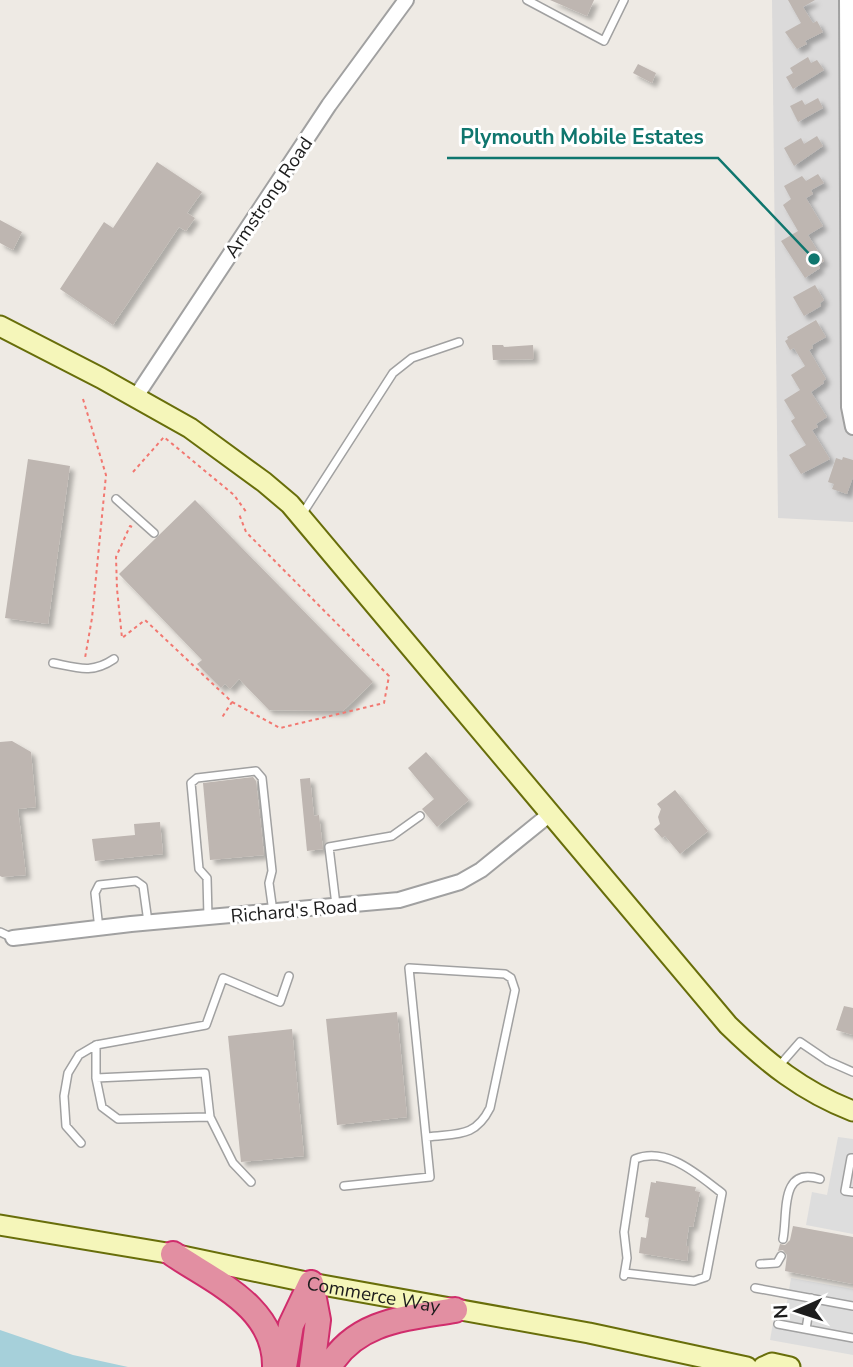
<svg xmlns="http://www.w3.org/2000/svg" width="853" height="1367" font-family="'Nunito Sans',sans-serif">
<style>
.residential{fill:#dbdada}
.parking{fill:#ddd}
.water{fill:#a6d0da}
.building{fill:#beb6b1;filter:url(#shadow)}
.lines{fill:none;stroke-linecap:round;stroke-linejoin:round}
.lane-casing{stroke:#a1a1a1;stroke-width:10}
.street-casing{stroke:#a1a1a1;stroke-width:18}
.secondary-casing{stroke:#686e0a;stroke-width:23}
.highway-casing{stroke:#d02d6c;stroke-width:28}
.path{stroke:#f27871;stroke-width:2;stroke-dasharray:3.5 3.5;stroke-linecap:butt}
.lane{stroke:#fff;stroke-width:7}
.street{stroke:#fff;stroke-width:14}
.secondary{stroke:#f5f6ba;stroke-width:19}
.highway{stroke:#e28fa2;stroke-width:24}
.labels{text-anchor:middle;stroke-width:6;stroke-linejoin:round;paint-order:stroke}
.street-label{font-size:19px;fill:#1d1d1d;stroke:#fff}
.leader{fill:none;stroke:#0f766e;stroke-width:2.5}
.callout-dot{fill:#0f766e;stroke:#fff;stroke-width:2.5}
.callout-label{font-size:21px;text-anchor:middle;font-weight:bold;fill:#0f766e;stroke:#fff;stroke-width:6;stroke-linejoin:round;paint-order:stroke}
</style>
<defs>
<filter id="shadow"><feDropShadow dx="4.5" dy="4.5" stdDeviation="2" flood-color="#0004"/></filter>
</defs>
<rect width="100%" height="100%" fill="#eeeae4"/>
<path class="residential" d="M772,0h81v522l-75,-4z"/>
<path class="parking" d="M838,1137l15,2v95l-47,-9 6,-33 15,3z
M791,1278l62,11v66l-83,-15 6,-34 10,2z"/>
<path class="water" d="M0,1330l73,25 55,12h-128z"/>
<path class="building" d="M550,0h44l-7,16z
M788,0h27l-12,7 10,16 4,-2 6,11 -18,9 2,3 -10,5 -12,-17 16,-9z
M808,57l3,6 6,-3 7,10 -31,19 -7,-12 7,-4 -3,-5z
M638,64l18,9 -4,10 -19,-10z
M818,98l5,10 -25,14 -8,-16 12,-6 3,5z
M817,136l6,10 -29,20 -10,-18 17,-10 3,6z
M157,162l45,30 -15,21 8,5 -9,13 -7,-4 -66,98 -53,-36 44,-67 9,6z
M818,174l6,9 -13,7 2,4 -7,4 17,28 -15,9 16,26 -6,4 2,3 -15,10 -24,-37 17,-10 -15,-26 8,-6 -7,-13 18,-10 4,5z
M0,220l22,12 -9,18 -13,-7z
M815,285l9,15 -4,3 1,3 -17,10 -11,-19z
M816,320l10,17 -14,8 1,3 -4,2 17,29 -3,2 1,2 -13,9 16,25 -11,7 2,3 -6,3 18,29 -29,15 -12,-19 17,-10 -15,-24 4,-3 -11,-18 16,-10 -9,-15 14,-9 -11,-18 -4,2 -5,-9 3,-2 -1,-2z
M492,345h11l1,2 29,-2 1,14 -41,1z
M843,457l10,3v17l-6,17 -15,-5 2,-5 -6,-2 8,-24 6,2z
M28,459l42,7 -22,158 -43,-6z
M195,500l178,182 -30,29 -74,-1 -30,-31 -9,10 -5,-5 -4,4 -24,-24 5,-4 -83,-86z
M12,741l19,11 5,55 -18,2 8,66 -24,2 -2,-1v-134z
M426,752l43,48 -32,27 -15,-18 12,-10 -26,-31z
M253,777l3,4 8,74 -54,5 -7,-77z
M310,778l4,38 5,-1 4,34 -16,2 -7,-72z
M675,790l33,41 -28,23 -15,-18 -3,2 -8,-9 6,-5 -2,-7 3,-8 -4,-5z
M160,822l3,32 -68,7 -3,-22 43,-4 -1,-11z
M844,1006l9,2v27l-17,-5z
M397,1012l10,105 -70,8 -11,-106z
M292,1029l12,127 -63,6 -13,-126z
M656,1181l40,6 -1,4 5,1 -7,35 -4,-1 -3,20h3l-2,15 -48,-8 2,-16 5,1 3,-20 -4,-1 6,-35 5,1z
M793,1226l60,11v47l-68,-13 2,-16 -4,-5 -5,1 2,-7 5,1 5,-5z"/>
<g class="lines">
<defs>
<path id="lane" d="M527,0l77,41 20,-41
M116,499l38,34
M301,516l92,-143 19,-15 47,-16
M53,663c25,5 39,11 61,-4
M336,905l-7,-58 63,-11 28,-20
M208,917l-1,-39 -8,-9 -8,-86 6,-5 59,-7 6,7 10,93 -3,12 4,29
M99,929l-4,-36 4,-8 37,-4 7,5 5,36
M0,932l13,6
M779,1066l21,-24 28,19 25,11
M96,1078l6,29 16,12 92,-2
M81,1143l-15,-17 -2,-30 4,-23 11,-18 17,-10
M853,1158h-2l-6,33 8,1
M251,1182l-18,-19 -23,-46 -5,-44 -109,5v-33l110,-20 17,-47 57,24 9,-26
M344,1186l86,-9 -21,-209 96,6 6,4 4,12 -25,118c-15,30 -33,25 -63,29
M783,1239c5,-25 -4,-73 37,-60
M760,1264l17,-1 4,-7
M624,1276l3,-18 -3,-26 11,-73c32,-13 63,16 87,34l-16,84 -12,4 -69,-8
M755,1288l98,18
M778,1324l75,14
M806,1329l5,-31"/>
<path id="street" d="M847,0l2,407 4,20
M135,398l194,-293 77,-105
M13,938l118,-14 268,-24 61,-18 21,-12 69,-56"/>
<g id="secondary">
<path d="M0,326l101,52 89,50 74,54 26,22 438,521c38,37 75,67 125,86"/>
<path id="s1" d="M0,1225l173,29 138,29 278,50 158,34"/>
<path d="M763,1367l9,-4 18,4"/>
</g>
<path id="highway" d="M173,1254c43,29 103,53 102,113
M311,1283l7,37 -6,47
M284,1367l7,-42 20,-42
M329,1367c27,-47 79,-49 126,-57"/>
</defs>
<use href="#lane" class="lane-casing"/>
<use href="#street" class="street-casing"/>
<use href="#secondary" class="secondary-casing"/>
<use href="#highway" class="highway-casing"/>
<path class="path" d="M83,399l23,76 -14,143 -7,40
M133,472l31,-35 70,58 13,18
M132,527l-2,-1 -14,31 1,32 5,49 23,-18 87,82 -11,17
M232,702l48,26 104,-25 5,-27 -143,-144 -7,-18"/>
<use href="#lane" class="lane"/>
<use href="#street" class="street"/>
<use href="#secondary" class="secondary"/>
<use href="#highway" class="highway"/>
</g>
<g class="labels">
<g class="street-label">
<text transform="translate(268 197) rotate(-56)" y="7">Armstrong Road</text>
<text transform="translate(294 910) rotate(-5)" y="7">Richard's Road</text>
<text dy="7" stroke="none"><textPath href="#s1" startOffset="380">Commerce Way</textPath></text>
</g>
</g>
<path class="leader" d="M814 259L718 158H447"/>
<circle class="callout-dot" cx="814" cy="259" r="7"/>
<g class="callout-label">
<text x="582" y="144">Plymouth Mobile Estates</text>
</g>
<g transform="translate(797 1311) rotate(267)" stroke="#ffffff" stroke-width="5" paint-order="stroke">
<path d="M0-5L12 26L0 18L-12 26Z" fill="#1d1d1d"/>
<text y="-10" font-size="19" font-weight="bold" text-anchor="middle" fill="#1d1d1d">N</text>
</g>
</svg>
